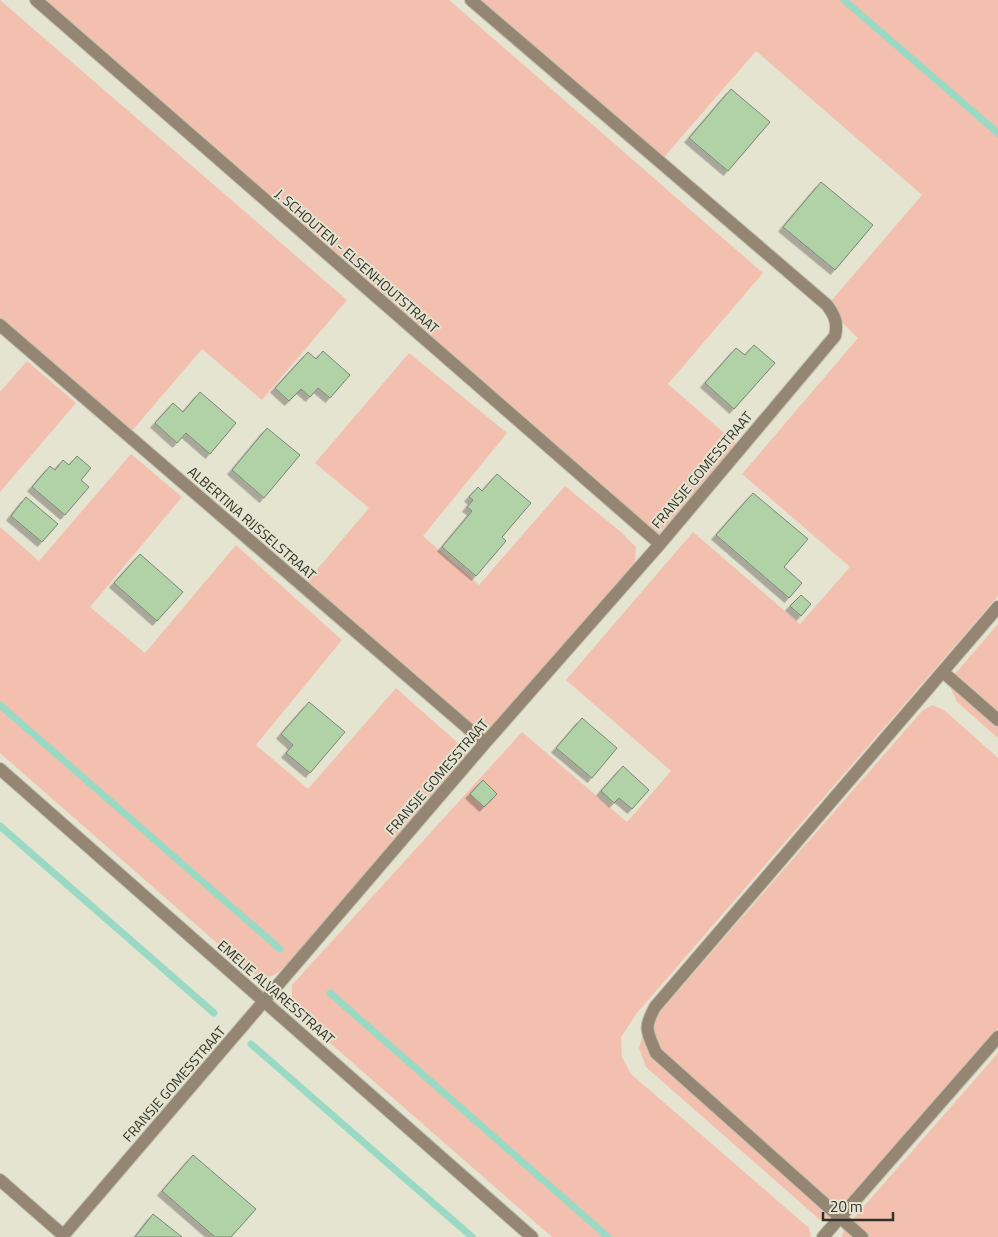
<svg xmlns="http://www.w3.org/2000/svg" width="998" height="1237" font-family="'Titillium Web',sans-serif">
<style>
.green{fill:#f3c0af}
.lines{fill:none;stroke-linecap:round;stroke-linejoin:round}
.stream{stroke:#9ad9c3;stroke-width:7}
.building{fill:#b0d2a6;stroke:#7b8677;filter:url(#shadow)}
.minor-casing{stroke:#c1c0af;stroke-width:14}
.minor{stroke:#958674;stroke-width:12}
.labels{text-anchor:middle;stroke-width:4;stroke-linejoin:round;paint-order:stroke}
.street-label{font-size:14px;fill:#313129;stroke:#e5e4d1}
</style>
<defs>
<filter id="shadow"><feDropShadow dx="-4.5" dy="4.5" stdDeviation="0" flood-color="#0004"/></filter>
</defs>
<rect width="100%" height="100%" fill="#e5e4d1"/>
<path class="green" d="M0,0l347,300 -85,100 -60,-51 -71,83 -131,-113z
M32,0h417l314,273 -95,111 70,61 -81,91z
M472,0h526v596l-361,417 -16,24 1,20 9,17 178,154 2,9h-259l-254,-222 -6,-15v-15l230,-253 105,90 44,-51 -105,-91 127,-148 107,92 50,-57 -108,-93 116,-136 -32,-31 96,-112 -166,-144 -97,112z
M409,353l98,80 -84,103 56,49 86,-99 57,47 14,14 -1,17 -149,181 -183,-159 66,-78 -54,-45z
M27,361l49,42 -76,89v-100z
M131,454l51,43 -92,110 55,46 91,-108 106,95 -86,105 52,44 88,-101 80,71 -184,200c-16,15 -19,24 -42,13l-250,-219v-226l39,34z
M998,624v114l-41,-36 -6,-13 2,-13z
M932,705l12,5 54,48v270l-170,193 -9,-2 -173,-152 -7,-19 5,-18 278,-319z
M998,1053v184h-156l2,-8z"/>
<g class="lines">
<path class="stream" d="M844,0l154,133
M0,705l280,244
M0,826l214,187
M330,993l278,244
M251,1044l221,193"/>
</g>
<path class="building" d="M731,89l39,33 -42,49 -39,-33z
M821,182l52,43 -38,45 -52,-43z
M754,345l21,18 -41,46 -29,-26 31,-35 9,7z
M323,351l27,24 -20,23 -12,-10 -8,9 -9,-8 -12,12 -14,-13 33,-36 8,7z
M200,392l36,31 -26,31 -24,-21 -9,10 -22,-20 18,-20 10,9z
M267,428l33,27 -36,43 -32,-28z
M77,456l14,12 -10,12 8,7 -24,28 -33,-28 18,-21 5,4 8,-10 6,5z
M497,474l34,29 -29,34 4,4 -30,35 -34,-29 30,-36 -5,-4 6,-7 -4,-3 9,-10 4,4z
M753,493l55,46 -24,28 18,16 -13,15 -73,-63z
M26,497l32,27 -16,18 -31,-26z
M140,554l43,38 -26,29 -43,-38z
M801,595l10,9 -10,12 -11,-10z
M309,702l36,30 -35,41 -24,-20 7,-8 -12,-11z
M582,718l35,30 -25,30 -36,-30z
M623,766l26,24 -17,19 -13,-11 -5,5 -13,-12z
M483,780l14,14 -13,13 -14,-13z
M193,1155l63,54 -25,28h-16l-53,-46z
M153,1214l29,23h-47z"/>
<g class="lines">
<defs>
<path id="minor" d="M36,0l624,544
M0,325l485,418
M943,672l55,48
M0,769l532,468
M0,1180l63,55
M62,1237l423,-494 175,-199 175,-208c3,-13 0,-20 -8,-31l-356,-305
M823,1237l175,-200
M862,1237l-206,-184c-9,-22 -13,-24 -1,-46l343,-400"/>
</defs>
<use href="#minor" class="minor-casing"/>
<use href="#minor" class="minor"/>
</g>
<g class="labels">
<g class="street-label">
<text transform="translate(357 261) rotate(41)" y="5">J. SCHOUTEN - ELSENHOUTSTRAAT</text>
<text transform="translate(702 470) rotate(-50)" y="5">FRANSJE GOMESSTRAAT</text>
<text transform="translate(252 523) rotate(41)" y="5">ALBERTINA RIJSSELSTRAAT</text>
<text transform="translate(437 777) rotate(-49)" y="5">FRANSJE GOMESSTRAAT</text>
<text transform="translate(276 992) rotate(41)" y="5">EMELIE ALVARESSTRAAT</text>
<text transform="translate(174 1084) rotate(-49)" y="5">FRANSJE GOMESSTRAAT</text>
</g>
</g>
<path d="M823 1212v8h70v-8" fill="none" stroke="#313129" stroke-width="2.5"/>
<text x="830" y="1212" font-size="15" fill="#313129" stroke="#e5e4d1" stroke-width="4" paint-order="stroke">20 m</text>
</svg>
